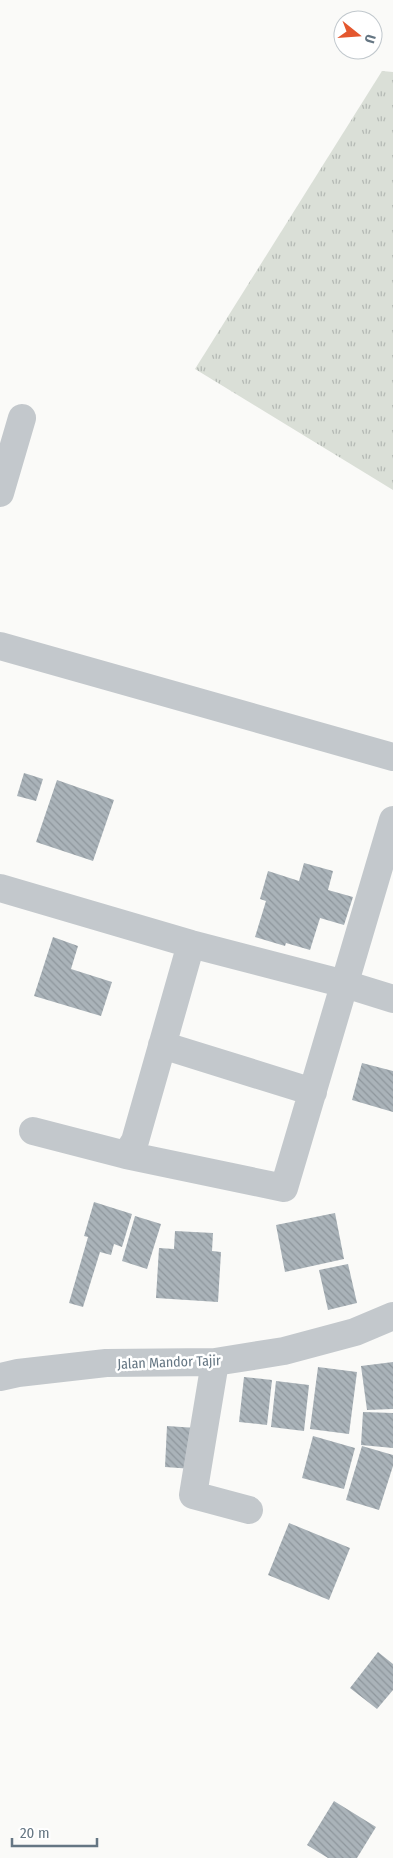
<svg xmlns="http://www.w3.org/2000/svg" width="393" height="1858" font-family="'Fira Sans Condensed',sans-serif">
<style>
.grass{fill:url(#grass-tufts)}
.building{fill:url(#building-back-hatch)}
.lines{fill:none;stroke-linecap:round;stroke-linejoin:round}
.minor{stroke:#c3c8cc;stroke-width:28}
.labels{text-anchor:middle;stroke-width:5;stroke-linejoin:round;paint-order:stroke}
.street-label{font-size:14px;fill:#657683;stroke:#fff}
</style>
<defs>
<pattern id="grass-tufts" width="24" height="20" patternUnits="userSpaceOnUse" patternTransform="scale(1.25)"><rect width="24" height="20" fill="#dadfd7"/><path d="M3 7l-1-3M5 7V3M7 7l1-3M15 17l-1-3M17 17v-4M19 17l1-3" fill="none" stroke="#b4b9b4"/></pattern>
<pattern id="building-back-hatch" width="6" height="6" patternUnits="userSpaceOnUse" patternTransform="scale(1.25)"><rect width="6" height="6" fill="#aab3b9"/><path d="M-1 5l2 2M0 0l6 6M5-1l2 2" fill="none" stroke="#8e969c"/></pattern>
</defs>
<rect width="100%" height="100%" fill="#fafaf8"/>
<path class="grass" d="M382,71l11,1v418l-198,-121z"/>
<path class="building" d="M24,773l19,6 -7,22 -19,-5z
M57,780l57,20 -21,61 -57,-19z
M304,863l29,8 -5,19 25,7 -9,28 -24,-7 -10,32 -24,-7 -1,3 -30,-9 11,-36 -6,-2 8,-28 31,10z
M53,937l25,9 -7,23 41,13 -11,34 -67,-20z
M362,1063l31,8v41l-41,-12z
M94,1202l38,12 -10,33 -8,-3 -3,11 -11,-3 -17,55 -14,-4 19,-66 -4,-1z
M335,1213l9,46 -59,13 -9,-47z
M135,1216l26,8 -14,45 -25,-8z
M175,1231l38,2 -1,18 9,1 -3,50 -62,-4 3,-50 15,1z
M348,1264l9,39 -29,7 -9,-40z
M393,1362v47l-26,1 -6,-44z
M318,1367l39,5 -8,62 -39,-5z
M244,1377l28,3 -5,45 -28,-3z
M276,1381l33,4 -5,46 -33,-4z
M363,1412l30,1v35l-32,-3z
M167,1426l29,2 -3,41 -28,-2z
M313,1436l42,12 -11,41 -42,-11z
M362,1446l31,9v11l-14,44 -33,-10z
M289,1523l61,25 -21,52 -61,-25z
M378,1652l15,12v26l-16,19 -27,-21z
M334,1801l42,26 -19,31h-29l-21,-13z"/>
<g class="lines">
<path class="minor" d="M0,493l22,-75
M0,646l393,111
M0,888l191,56 154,40 48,15
M162,1045l151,47
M33,1131l93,24 9,-14 56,-197
M126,1155l158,33 109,-368
M215,1362l-22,133 56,15
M0,1377l18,-4 88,-10 109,-1 69,-11 71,-19 38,-16"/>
</g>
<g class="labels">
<g class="street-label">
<text transform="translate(169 1362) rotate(-2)" y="5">Jalan Mandor Tajir</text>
</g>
</g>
<g transform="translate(358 35) rotate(107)"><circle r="24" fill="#ffffff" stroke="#c1c8cd"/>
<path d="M0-4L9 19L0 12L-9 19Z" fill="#e4572e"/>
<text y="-8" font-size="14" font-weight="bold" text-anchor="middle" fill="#657683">U</text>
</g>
<path d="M12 1838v8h85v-8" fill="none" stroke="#657683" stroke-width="2.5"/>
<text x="20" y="1838" font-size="15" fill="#657683" stroke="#ffffff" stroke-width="4" paint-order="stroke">20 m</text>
</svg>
